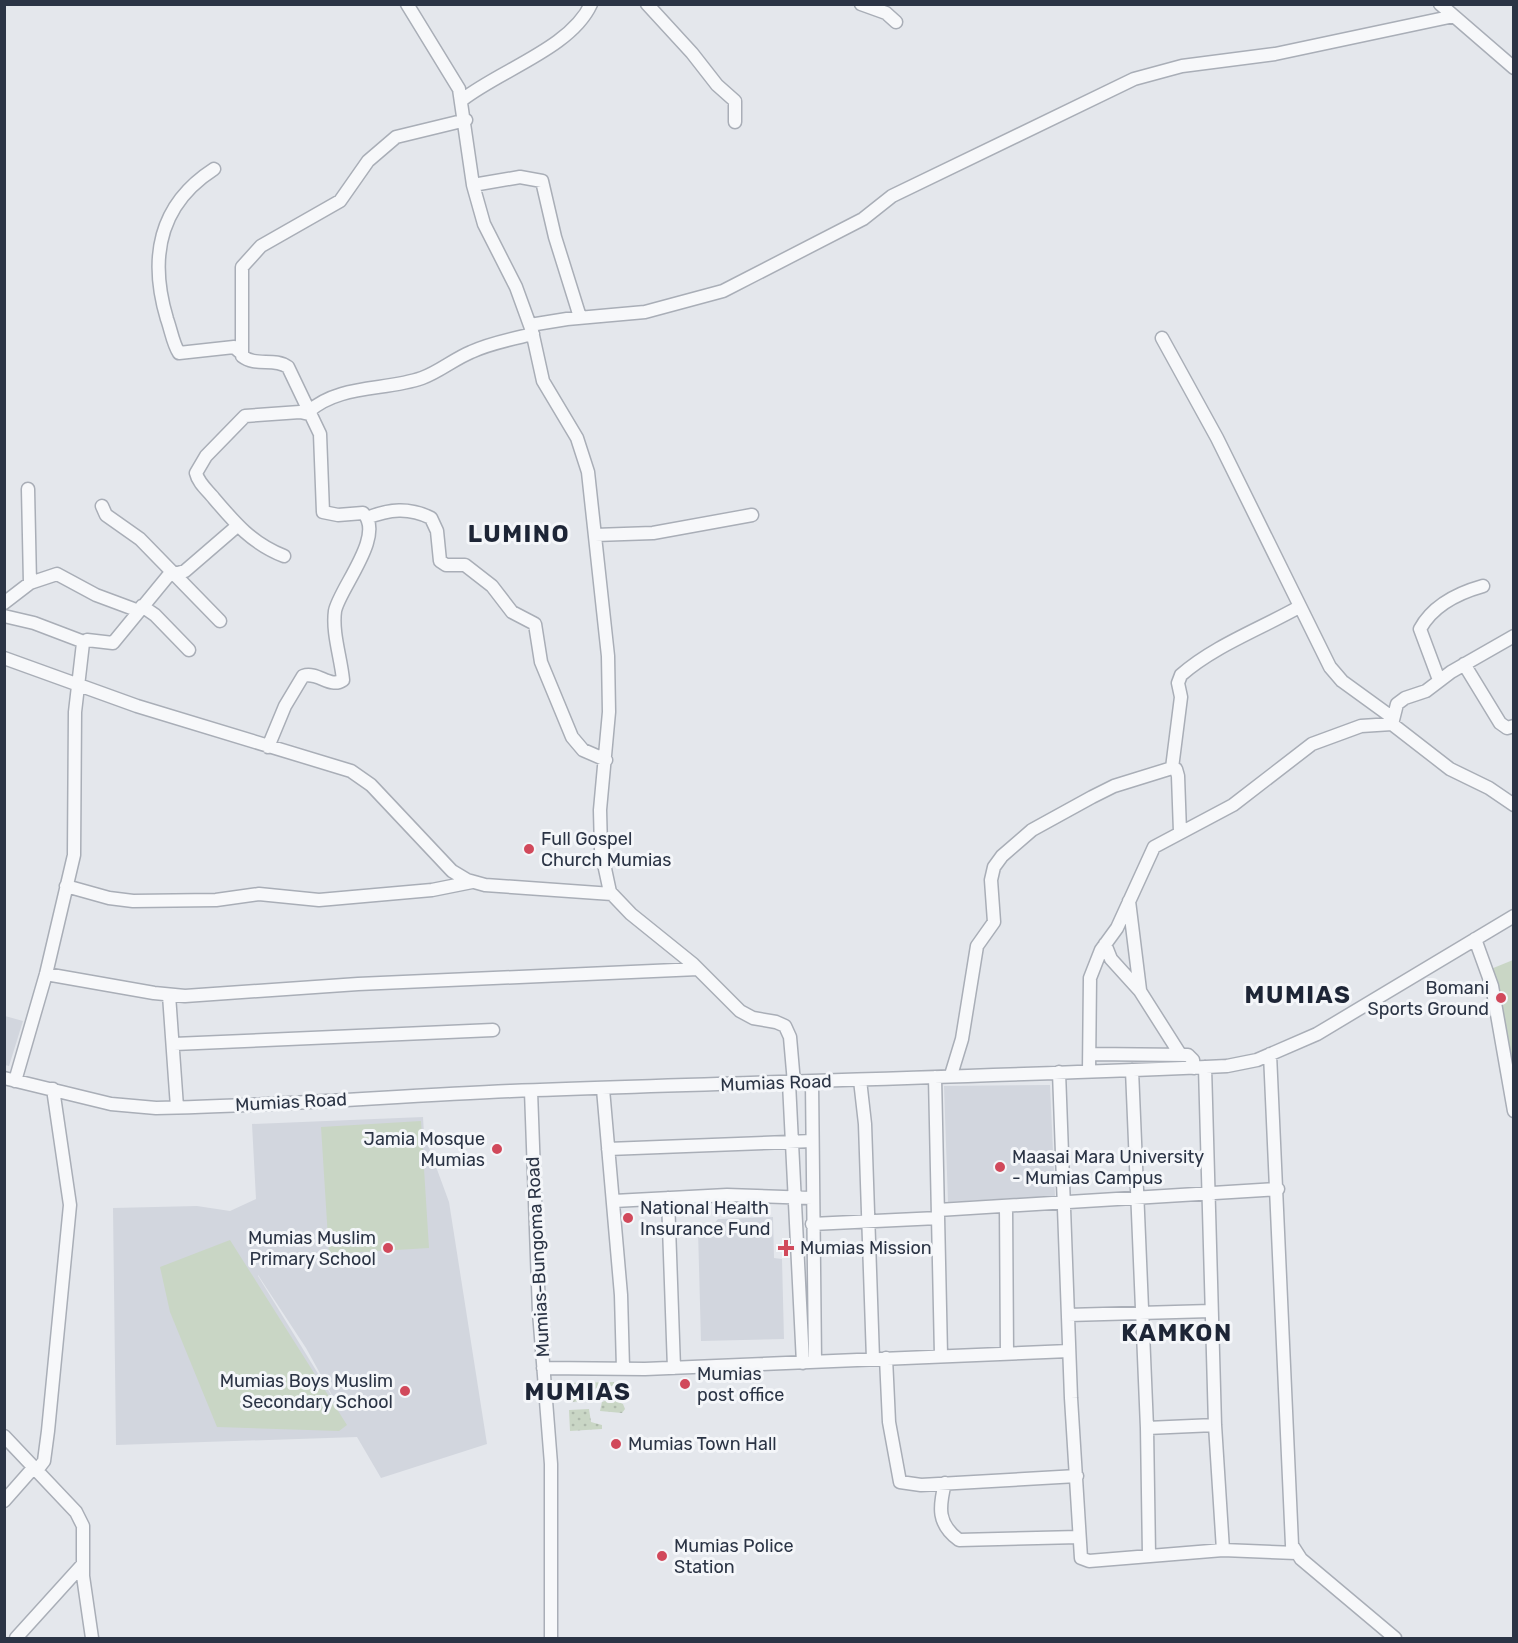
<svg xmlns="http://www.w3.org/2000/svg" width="1518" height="1643" font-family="Rubik,sans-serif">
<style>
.built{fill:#d2d6de;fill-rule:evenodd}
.grass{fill:url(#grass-dots)}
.park{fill:#c9d6c5}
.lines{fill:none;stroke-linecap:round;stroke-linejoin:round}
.minor-casing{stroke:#a9aeb7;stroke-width:15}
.minor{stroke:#f7f8fa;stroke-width:12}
.poi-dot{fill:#d1495b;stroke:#f4f6f9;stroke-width:2}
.labels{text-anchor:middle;stroke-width:6;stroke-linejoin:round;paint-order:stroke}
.poi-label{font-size:18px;fill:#2b3445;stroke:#f4f6f9;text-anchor:start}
.street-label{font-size:18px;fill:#2b3445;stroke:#f4f6f9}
.district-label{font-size:24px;font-weight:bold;letter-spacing:1.5px;fill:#1d2536;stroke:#f4f6f9}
</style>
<defs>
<pattern id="grass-dots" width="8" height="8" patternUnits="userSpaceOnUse" patternTransform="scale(1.5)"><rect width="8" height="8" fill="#c9d6c5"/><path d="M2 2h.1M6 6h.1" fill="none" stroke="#adb8ab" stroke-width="1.8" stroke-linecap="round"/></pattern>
</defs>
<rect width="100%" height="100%" fill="#e4e7ec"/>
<path class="built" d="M5,1016l18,5 -14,45 -4,-1z
M1050,1085l5,111 -107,6 -4,-116z
M423,1117l1,17 25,68 38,242 -106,34 -24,-41 -241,8 -3,-237 84,-2 33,5 26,-12 -4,-75zM258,1275l48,73 32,58 -80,-130z
M773,1217l1,41 8,1 2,80 -83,2 -3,-111 12,-1 8,-10z"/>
<path class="grass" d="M614,1382v4h-13l-11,5 -1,10 -20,1 -1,-19z
M611,1399l12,5 2,5 -3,4 -22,-2 2,-9z
M589,1409l2,13 11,3v4l-32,2 -1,-21z"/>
<path class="park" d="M1513,960v117l-13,-4 -14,-102z
M421,1121l8,127 -100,6 -8,-127z
M230,1240l117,185 -8,6 -122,-4 -47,-115 -10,-45z"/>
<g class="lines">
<defs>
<path id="minor" d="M407,4l52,85 14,96 11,39 32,63 16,44 11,50 34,57 11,34 20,184 1,56 -9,98 1,40 9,42 21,22 62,50 47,47 13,7 23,4 9,4 5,11 4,46
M647,4l45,49 25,32 18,16v21
M861,4l25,9 10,9
M1440,4l74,64
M462,100c38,-30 109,-52 129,-96
M214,169c-56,36 -65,90 -47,150 4,11 6,25 12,34l55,-6 7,6
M473,185l47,-8 22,4 13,56 25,80
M530,325l37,-6 78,-7 78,-21 140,-72 29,-23 242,-117 48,-13 93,-12 179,-38
M1162,338l55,100 113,229 12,14 51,37
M308,412c31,-28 77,-21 114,-34 17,-6 32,-19 49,-26 19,-9 41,-13 62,-18
M28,489l2,94
M102,506l4,9 34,24 80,82
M367,518c22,-9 42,-11 64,0l6,13 3,30 6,4h19l27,21 20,26 23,12 6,38 31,75 11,13 23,10
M595,535l58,-2 99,-18
M284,556c-33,-13 -50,-34 -72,-60 -6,-7 -14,-14 -16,-23l10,-17 39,-40 55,-4 9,2
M4,603l26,-20 27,-9 39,21 43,16
M142,606l13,9 34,35
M4,616l30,7 50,19
M1514,636l-63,36 -25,19 -21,7 -8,6 -5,20 58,45 39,19 25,17
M4,658l133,48 214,65 20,14 81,86 15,9 18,5 127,9
M1464,664l36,59 7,5 7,-2
M1439,680l-19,-51c13,-24 38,-36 63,-43
M268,747l17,-41 18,-30c15,-5 27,13 40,4 -2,-22 -11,-47 -8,-69 4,-22 51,-76 28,-98l-25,2 -15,-3 -3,-78 -32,-67c-14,-10 -32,0 -46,-11v-89l19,-21 79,-45 28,-40 28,-24 70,-17
M1172,768l9,-71 -3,-14 3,-8c33,-29 79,-46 118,-68
M66,886l43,12 24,3 83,-1 43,-6 60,6 113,-10 40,-8
M1129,901l11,89
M1475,939l17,47 22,125
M1105,944l6,15 29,32 40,63
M46,974l108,19 31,3 173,-12 340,-15
M169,995l8,112
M174,1044l319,-14
M1090,1054l98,1 5,5 1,8
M1270,1054l22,491 9,14 94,79
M1205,1067l10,358 8,125
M1132,1070l15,358 2,127
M1089,1071l1,-93 11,-28 16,-22 37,-81 79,-42 79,-61 49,-18 31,-2
M1059,1072l12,326 10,160 8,3 134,-11 73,3
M951,1075l11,-36 15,-93 17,-24 -3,-42 3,-13 8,-11 30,-26 60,-33 22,-11 58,-18 4,1 2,7 2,56
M935,1077l6,278
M4,1078l107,26 45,4c119,-2 237,-12 355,-17 239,-9 478,-14 716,-25l30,-6 60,-26 197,-118
M860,1080l5,44 8,235
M15,1081l31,-107 28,-119 1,-143 8,-69 4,-3 26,3 55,-67 17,-5 51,-44
M789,1083l14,280
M812,1083l3,279
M603,1089l18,206 2,73
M531,1091l8,221 12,152v174
M608,1149l204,-8
M668,1198l6,170
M614,1201l113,-6 85,3
M1006,1207l1,147
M938,1210l340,-21
M812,1224l126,-6
M1068,1315l143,-4
M886,1358l3,64 11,60 21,3 156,-9
M543,1368l102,1 424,-18
M1147,1428l68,-3
M4,1436l72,76 7,14v50l9,62
M37,1470l7,-9 4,-30 22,-226 -17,-116
M945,1483c-6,24 -8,41 14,57l120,-3
M4,1501l30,-34
M16,1638l67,-74"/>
</defs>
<use href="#minor" class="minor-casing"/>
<use href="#minor" class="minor"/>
</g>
<g class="poi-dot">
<circle cx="529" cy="849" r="6"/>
<circle cx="1501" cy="998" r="6"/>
<circle cx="497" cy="1149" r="6"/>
<circle cx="1000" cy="1167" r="6"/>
<circle cx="628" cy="1218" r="6"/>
<circle cx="388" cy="1248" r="6"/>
<path d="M783 1239h6v6h6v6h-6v6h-6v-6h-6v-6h6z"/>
<circle cx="685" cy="1384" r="6"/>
<circle cx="405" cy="1391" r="6"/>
<circle cx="616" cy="1444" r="6"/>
<circle cx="662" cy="1556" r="6"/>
</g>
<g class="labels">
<g class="poi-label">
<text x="541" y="845">Full Gospel<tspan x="541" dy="21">Church Mumias</tspan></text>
<text x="1489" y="994" text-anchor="end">Bomani<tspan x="1489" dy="21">Sports Ground</tspan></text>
<text x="485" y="1145" text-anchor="end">Jamia Mosque<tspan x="485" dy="21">Mumias</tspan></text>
<text x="1012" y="1163">Maasai Mara University<tspan x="1012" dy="21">- Mumias Campus</tspan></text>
<text x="640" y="1214">National Health<tspan x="640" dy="21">Insurance Fund</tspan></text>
<text x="376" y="1244" text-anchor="end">Mumias Muslim<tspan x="376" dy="21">Primary School</tspan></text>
<text x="800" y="1254">Mumias Mission</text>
<text x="697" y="1380">Mumias<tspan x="697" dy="21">post office</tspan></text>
<text x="393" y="1387" text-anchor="end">Mumias Boys Muslim<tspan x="393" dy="21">Secondary School</tspan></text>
<text x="628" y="1450">Mumias Town Hall</text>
<text x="674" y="1552">Mumias Police<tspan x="674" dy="21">Station</tspan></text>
</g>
<g class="street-label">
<text transform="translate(776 1083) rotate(-2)" y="6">Mumias Road</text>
<text transform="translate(291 1102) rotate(-3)" y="6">Mumias Road</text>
<text transform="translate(538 1257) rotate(-93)" y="6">Mumias-Bungoma Road</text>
</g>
<g class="district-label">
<text x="519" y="542">LUMINO</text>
<text x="1298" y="1003">MUMIAS</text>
<text x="1177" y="1341">KAMKON</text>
<text x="578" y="1400">MUMIAS</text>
</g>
</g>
<rect width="1518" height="1643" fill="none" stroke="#2b3445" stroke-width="12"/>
</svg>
